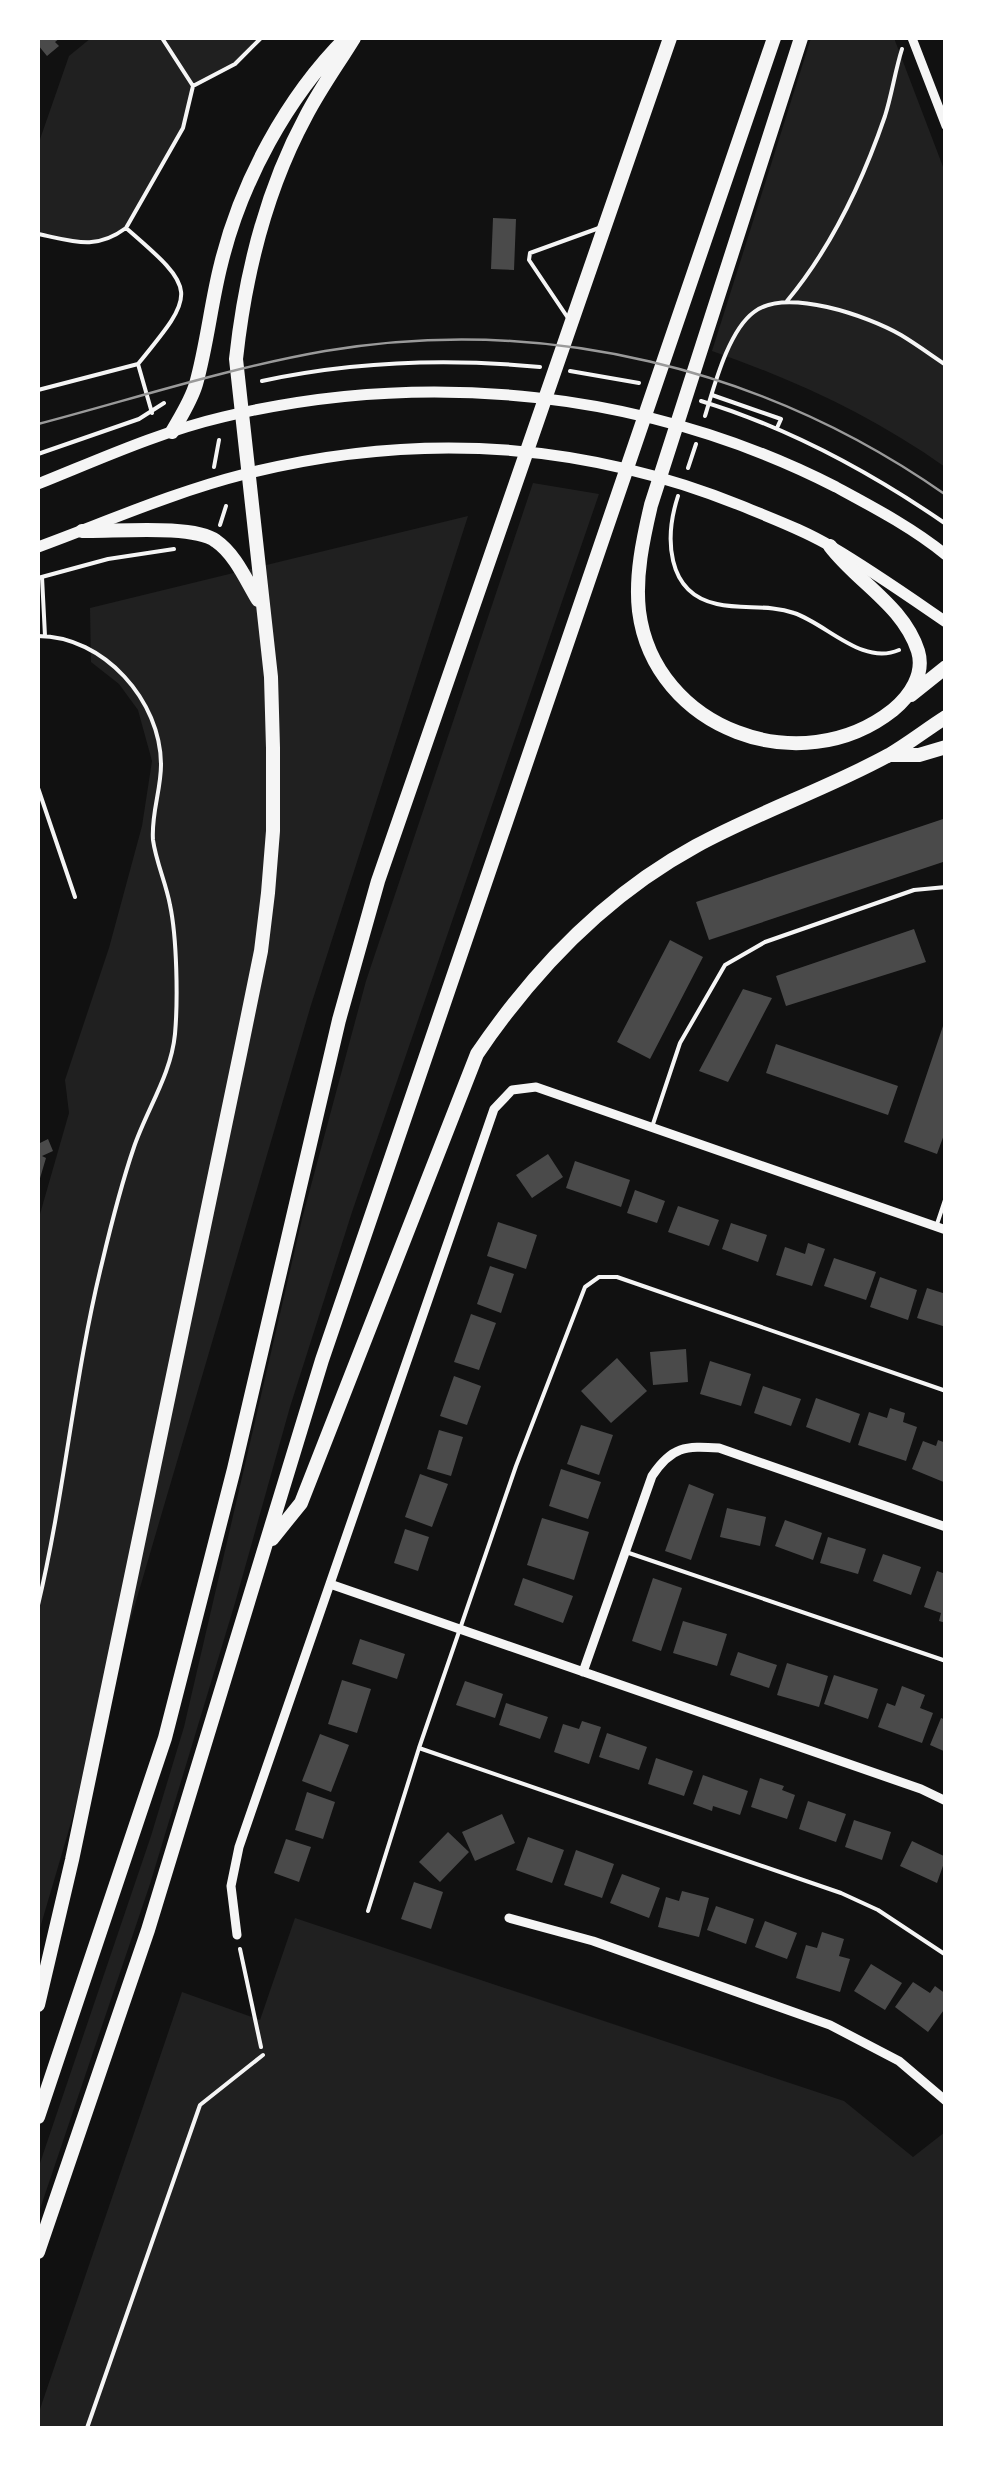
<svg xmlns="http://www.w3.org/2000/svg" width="983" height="2466" font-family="Cabin,sans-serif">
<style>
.green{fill:#202020}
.building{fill:#4a4a4a}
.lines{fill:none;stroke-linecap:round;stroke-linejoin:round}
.path{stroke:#f5f5f5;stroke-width:4}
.service{stroke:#f5f5f5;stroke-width:4}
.minor{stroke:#f5f5f5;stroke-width:9}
.secondary{stroke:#f5f5f5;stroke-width:11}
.trunk{stroke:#f5f5f5;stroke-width:14}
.tram{stroke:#9a9a9a;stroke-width:2.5}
</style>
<rect width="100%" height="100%" fill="#111"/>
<path class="green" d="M91,38h170l-26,26 -42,22 -10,42 -57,100 -15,12 -15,4 -58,-10v-89l31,-89z
M811,38h83l51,134v295c-72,-51 -150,-87 -233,-116z
M533,483l66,11 -247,718 -62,195 -55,196 -85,281 -112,331v-46l113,-333 33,-109 118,-508 64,-238z
M468,516l-157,489 -273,930v-714l31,-108 -4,-33 44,-132 33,-122 10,-65 -14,-51 -19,-26 -28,-22 -1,-54z
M295,1918l549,183 69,56 32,-25v296h-907v-13l144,-423 78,28z"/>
<path class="building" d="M38,38h22l-5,4 4,4 -12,10 -9,-11z
M493,218l23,1 -2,51 -23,-1z
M946,818v43l-237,79 -13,-38z
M914,929l12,33 -140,44 -10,-30z
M670,940l33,17 -53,102 -33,-17z
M743,989l29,9 -44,84 -29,-11z
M945,1020l1,109 -9,25 -33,-12z
M776,1044l122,42 -10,29 -122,-42z
M48,1139l5,12 -11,5 4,2 -8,27v-41z
M548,1154l15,23 -31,21 -16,-23z
M575,1161l55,19 -9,27 -55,-19z
M635,1190l30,11 -8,22 -30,-10z
M678,1206l41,14 -10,26 -41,-14z
M498,1222l39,13 -11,34 -39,-13z
M731,1223l36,12 -9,27 -36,-13z
M808,1243l17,6 -13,37 -36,-11 9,-28 20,7z
M834,1258l42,14 -10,28 -42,-14z
M490,1266l24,8 -13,39 -24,-9z
M880,1277l37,13 -9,30 -38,-13z
M927,1288l19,6v33l-29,-9z
M471,1314l25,9 -17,47 -25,-8z
M686,1349l2,33 -35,3 -3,-33z
M617,1358l30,33 -36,32 -30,-32z
M710,1361l41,13 -10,32 -41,-12z
M454,1376l27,10 -14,39 -27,-9z
M763,1386l38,13 -10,27 -37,-13z
M816,1398l44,16 -10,29 -44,-16z
M890,1408l15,5 -2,9 14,5 -11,34 -48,-16 11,-33 18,6z
M581,1425l32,10 -14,40 -32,-11z
M439,1430l24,7 -12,39 -24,-7z
M938,1440l8,3v40l-34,-14 11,-28 13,5z
M561,1469l40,13 -13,37 -39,-13z
M420,1474l28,10 -16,43 -27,-10z
M689,1484l25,10 -23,66 -26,-9z
M727,1508l39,9 -6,29 -40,-9z
M542,1518l47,14 -15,48 -47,-15z
M785,1520l37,13 -9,27 -38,-14z
M405,1529l24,8 -11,34 -24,-8z
M828,1537l38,12 -8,25 -38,-11z
M883,1554l38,13 -10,28 -38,-14z
M937,1571l9,3v49l-7,-2 2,-8 -17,-6z
M523,1578l50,18 -10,27 -49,-18z
M653,1578l29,10 -21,63 -29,-10z
M683,1621l44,13 -10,32 -44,-13z
M360,1639l45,15 -8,25 -45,-15z
M738,1652l39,13 -8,23 -39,-13z
M787,1663l41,13 -9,31 -42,-12z
M834,1675l44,14 -10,30 -44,-15z
M342,1680l29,9 -14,44 -29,-9z
M465,1681l38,13 -8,24 -39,-13z
M902,1686l23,9 -5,13 13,5 -11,30 -44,-16 9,-24 8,3z
M506,1703l42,14 -8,22 -41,-14z
M941,1718l5,2v32l-16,-7z
M582,1721l19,6 -12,37 -35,-12 9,-28 16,5z
M607,1733l40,14 -8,23 -40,-13z
M320,1734l29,11 -18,47 -29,-11z
M656,1758l37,13 -9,25 -36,-12z
M703,1775l45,16 -8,24 -27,-9 -1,5 -19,-7z
M760,1778l24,8 -2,4 13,5 -8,24 -36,-12z
M307,1792l28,10 -12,37 -28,-9z
M808,1801l38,13 -10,28 -37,-13z
M502,1814l13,29 -40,18 -13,-29z
M854,1820l37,12 -9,28 -37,-13z
M448,1832l21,20 -29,30 -21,-20z
M528,1837l36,13 -12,33 -36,-13z
M286,1839l25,8 -12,35 -25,-9z
M912,1841l34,16 -9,26 -37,-17z
M576,1850l38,14 -12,34 -38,-13z
M622,1874l38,14 -11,30 -39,-15z
M414,1882l29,10 -12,37 -30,-10z
M682,1891l27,7 -10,39 -41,-10 8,-30 13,4z
M716,1906l38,13 -8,25 -39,-14z
M765,1921l32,12 -10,26 -32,-12z
M822,1932l22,7 -5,17 11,3 -10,33 -44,-14 10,-33 11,3z
M871,1964l31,19 -17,27 -31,-19z
M913,1982l17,11 5,-7 11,8v13l-18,25 -33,-25z"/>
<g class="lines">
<path class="path" d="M162,38l31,48
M38,234c35,7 57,17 88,-6
M787,301c45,-54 75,-118 98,-185 7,-22 10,-45 17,-67
M138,364c59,-72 60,-74 -12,-136l57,-100 10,-42 42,-22 26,-26
M138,364l14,49
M570,371l69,12
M262,381c93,-20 184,-23 278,-14
M38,390l100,-26
M712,395l69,24 -4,9
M701,401c89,27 168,70 245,123
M705,416c9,-29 23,-85 49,-104 32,-25 114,4 147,23 15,9 30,20 45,30
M38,454l101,-35 25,-16
M214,467l5,-27
M688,468l8,-24
M678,496c-13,40 -13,97 39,108 26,6 52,0 77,9 33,11 68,53 105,37
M220,525l6,-19
M42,577l3,59
M38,578l70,-19 66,-10
M38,636c66,0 123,65 123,129 0,25 -10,49 -8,75 3,22 13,43 17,65 7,33 8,95 5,129 -4,41 -28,75 -41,113 -13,38 -23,78 -32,116 -28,113 -37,229 -64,342
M38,788l37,109
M240,1949l21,98"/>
<path class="service" d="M568,318l-39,-58 1,-7 69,-25
M652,1127l28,-84 45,-78 40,-23 149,-52 32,-3
M936,1227l10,-30
M626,1552l320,109
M419,1748l422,145 37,17 68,45
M368,1911l51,-163 97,-282 69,-179 14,-10h18l329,114
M87,2428l113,-323 63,-50"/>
<path class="minor" d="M912,38l34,88
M330,1584l591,205 25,12
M583,1672l69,-196c20,-30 33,-30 67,-28l227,79
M509,1918l84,23 237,84 69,36 47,40
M237,1935l-6,-49 8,-39 255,-738 18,-19 24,-3 410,143"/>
<path class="secondary" d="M38,484c60,-24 121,-52 185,-67 205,-49 425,-26 613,70 37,20 77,41 110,68
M38,547c68,-25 136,-55 207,-73 170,-43 334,-34 497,32 31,13 62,24 90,41 39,23 76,49 114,75"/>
<path class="trunk" d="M801,38l-150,467c-8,34 -16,71 -12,106 15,118 162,172 254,99 17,-14 32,-36 25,-59 -15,-46 -61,-69 -88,-105
M172,432c9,-16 19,-31 24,-48 11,-39 15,-81 25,-120 20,-82 66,-167 125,-226
M82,531c31,1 111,-7 134,10 19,13 30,39 42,59
M911,695l35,-28
M890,755h29l27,-8
M272,1539l29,-36 176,-449c57,-84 129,-159 219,-208 62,-34 131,-57 193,-91 19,-11 38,-26 57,-38
M38,2005l34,-145 169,-811 20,-98 7,-58 5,-62v-83l-2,-71 -35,-318c9,-83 30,-169 70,-243 14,-27 32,-52 48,-78
M38,2117l127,-379 69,-269 105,-449 39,-139 292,-843
M38,2252l110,-322 174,-570 452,-1322"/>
<path class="tram" d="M38,424c95,-25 190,-56 287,-73 219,-37 440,17 621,144"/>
</g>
<rect width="983" height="2466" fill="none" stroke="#ffffff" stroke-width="80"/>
</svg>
